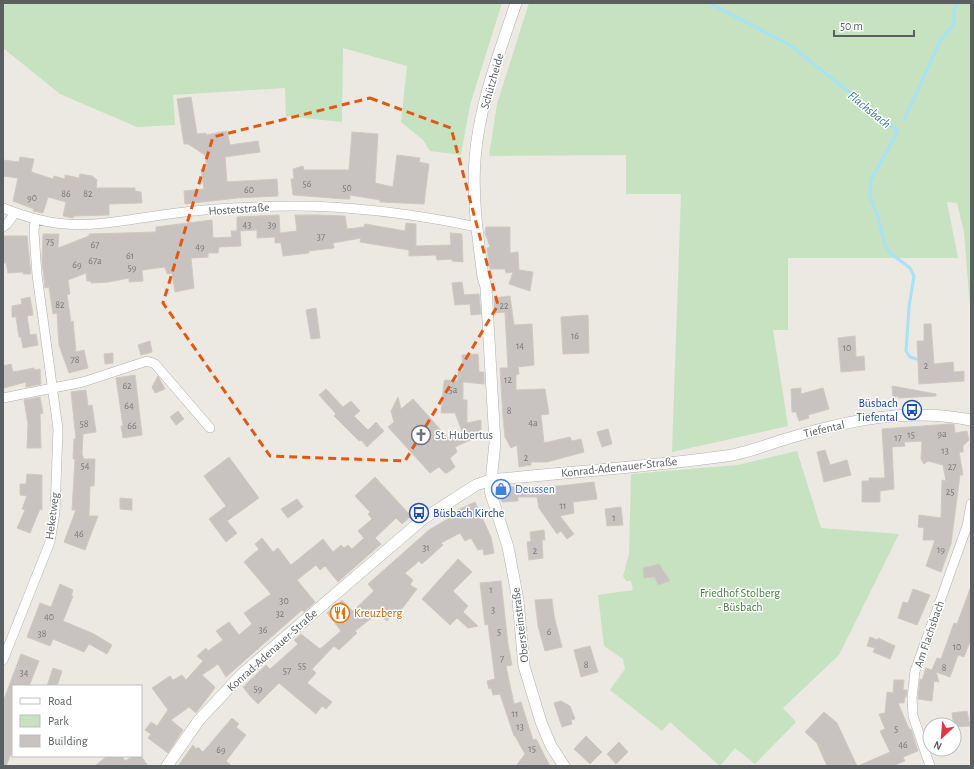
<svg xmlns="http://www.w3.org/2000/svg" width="974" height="769" font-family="'Alegreya Sans',sans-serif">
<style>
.green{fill:#c6e2c0}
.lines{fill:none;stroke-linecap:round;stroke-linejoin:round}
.stream{stroke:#a6e2f8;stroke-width:3}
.building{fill:#c8c3c0;stroke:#d0c9c1}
.minor-casing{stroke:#aeb1b4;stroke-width:10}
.tertiary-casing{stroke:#aeb1b4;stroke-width:12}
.minor{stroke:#fff;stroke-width:9}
.tertiary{stroke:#fff;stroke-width:11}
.marked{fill:none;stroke:#e15910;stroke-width:3;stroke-dasharray:8 5;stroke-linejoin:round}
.labels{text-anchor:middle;stroke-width:3;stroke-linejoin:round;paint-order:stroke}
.number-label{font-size:10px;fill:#76787a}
.street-label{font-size:12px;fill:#5a5f62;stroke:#fff}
.transit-label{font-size:12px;fill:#164399;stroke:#fff;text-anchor:end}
.worship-label{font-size:12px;fill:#5b616d;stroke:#fff;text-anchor:start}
.shop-label{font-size:12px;fill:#366cbe;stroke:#fff;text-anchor:start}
.park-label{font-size:12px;fill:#43803b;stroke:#fff}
.food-label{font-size:12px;fill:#c56008;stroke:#fff;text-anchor:start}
.water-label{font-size:13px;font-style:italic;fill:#3f7a97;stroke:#fff}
</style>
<rect width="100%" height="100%" fill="#ece8e2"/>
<path class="green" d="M3,3h499l-32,102 -9,50 -31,-4 -7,-11 -22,-18 6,-56 -64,-18 -1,74 -56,-6 -1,-28 -112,7 2,30 -38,2 -77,-33 -57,-46z
M529,3h442v317l-7,-88 -7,-29 -10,-1 11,56h-170v72h-15l15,96 -116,26 9,-258h-55v-39l-137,1 8,-52z
M797,451l24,77 78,6 -60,121 -56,53 13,14 -41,42 -20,-16 -15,18 -50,-44 -8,9 -52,-41 15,-21 -2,-10 -19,-13 -6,-51 35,-5 -2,-9h-5l-3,-5 6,-22 2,-80 106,-9z"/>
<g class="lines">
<path class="stream" d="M709,3l81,42 108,86 -27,49 -1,17 7,17 8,31 5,8 20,15 4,8 -5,31 -3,44 4,6 6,2
M904,120l37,-81 13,-14v-15l4,-7"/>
</g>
<path class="building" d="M191,97l6,37 9,-1v2l21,-4 3,14 28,-4 2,11 -35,5 2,25 50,-3 1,17 -41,2 -52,6 -1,-13 20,-2 -3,-20 6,-1 -2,-13 -17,-11h-4l-7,-45z
M352,132l26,2 -3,49 18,4 4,-32 23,3 -1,4 10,2 -5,40 -44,-2v-2l-30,-5v4h-5l-52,-4 -2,-16h3l-1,-10 10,-3 1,4h45z
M20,157l14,2 -3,13 22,7 1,-3 11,3v-4l14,3 1,-4 12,2 5,4 -1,8h39v3l6,1 1,11 -33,1v11l-35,1 -1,2 -10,-2 3,-14 -18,-5 -5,16 -10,-2 1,-2 -21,-8 5,-23 -15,-2v-16l16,2z
M279,215l1,18 17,-2 -2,-16h24l26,1 2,13 17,-2 1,-3 40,7 1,-8 10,1v22l35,-1 -1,-12 12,1 1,28 -11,-1v-2l-15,1 -1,-5 -27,1v-6l-49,-8 1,-4 -28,5 1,5 -25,3v2l-26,3 -2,-13h-6v-6l-18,1v-8l-17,1 1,15 -22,1 -1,6h-10v4l-17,1 3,30 -19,4 -3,-19 -5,1 -2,-7 -23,3 1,11 -14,1v-4l-20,4 -18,1v-2h-4l-1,-8 -18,7 2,14 -3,1 4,27 2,-1 3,31 8,-2 4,18 -19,5 -10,-28 -2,-32 -4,1 -4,-27 -4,1 -3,-27 1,-27h16l-1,14 31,-12v-2l67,-2v-5l56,-7 1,18 19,-1 -1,-6h6v-14z
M486,227h24v26l8,-1 1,18 14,2 -3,19 -21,-7 4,-12 -7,1 -1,-4h-15l-3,-21 3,-1 -5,-14z
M3,236h24l4,38h-8v-2l-15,1 -2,-10h-3z
M462,282l2,13 15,-1 2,20 -10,1 -1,-11 -15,1 -3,-22z
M510,296l4,29 18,-1 2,41 -16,2 1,7 -3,1v15l29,-1 4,25 -8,1 3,28 26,-6 2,4 9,-2 3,13 -37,10h-16v3l-12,2 -2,-22 -6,3 -6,-11 -2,-19 -3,-50h8l-3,-56 -10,1 -1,-15z
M30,297l3,18 -6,1 3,19 6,-1 2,11 -15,3 -2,-11h-2l-3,-20h-4v-11l10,-2 -1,-5z
M316,308l4,30 -9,1 -5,-29z
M588,315l1,38 -26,1 -2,-37z
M924,324h7l3,40 19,-2 1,10 10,-1v10l-45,3 -2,-43h7z
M855,336l1,21 8,-1 1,14 -24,2 -3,-34z
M150,341l2,11 -11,3 -3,-10z
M113,353v10l-8,1 -1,-10z
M478,354l1,18h5v12l-21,-2v18h4v23l14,-3v15l-26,12 2,5 -7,6 5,9 -8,6h-2l-6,-6 -9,6 -42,-46 6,-5 -3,-11 7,-14 3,12 12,-10 35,39 14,-7 -7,-18h-14l3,-31 1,-2 13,1v-10h5l-1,-16z
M11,364l2,8 21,-4v2l6,-1 1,15 -15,3v-5l-22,6 -1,-22z
M135,375l7,60 -19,3 -2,-12h2l-7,-48z
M158,376l7,13 -10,4 -3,-6z
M892,386l44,8v2l-38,2v-2l-5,1z
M801,388v6l22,-6 6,21 -21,6 1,3 -10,3 -3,-9h-4l-1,-23z
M326,389l17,18 8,-6 9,10 -6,5 14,14 8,-8 8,9 -17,16 -6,-7 -2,1 -25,-25 2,-2 -17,-19z
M86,390l2,16 4,-1 4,27 -13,2 -1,20 2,5h11l-1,27h-4l-1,30h9l-13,34 -21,-8 12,-32h-4l3,-51h-2l1,-20h2l-5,-47z
M40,397l3,16 -3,1 1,34h-14l1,-24 -4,-24z
M178,411l6,8 -8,6 -6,-8z
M950,424h4l1,9 12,-2 2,9 -6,6v6h-4l4,23h-3l-9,69 -10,28 -15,-6 9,-26h-12l1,-12 -6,-1 1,-12 22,3 1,-38 4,1 -3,-16 -15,-4 -4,3 -3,-5 1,-18 -18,1 1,4 -13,1 2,42 -14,2v11h-18v-21h7v-3h16l-3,-49z
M608,429l4,15 -10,3 -5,-15z
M825,450l5,15 17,-5 4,15 -27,7 -7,-30z
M229,457l30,41 -32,23 10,12 -11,9 -17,-23 17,-13 -22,-30z
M27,474l15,1v35l-2,-1 -10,24 -13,-5 8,-18 -3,-1 5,-13 -7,-1v-11h6z
M375,477l36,39 -9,8 -6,-6 -21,20 6,6 -43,38 -13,-16 -5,4 -4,-5 -19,15 18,22 -11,10 -2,-2 -76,67 -8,-13 -16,11 13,12 -1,2 -18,24 -7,-6 -18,13 12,10 -15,23 -20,-15 3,-4 -6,-4 6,-8 6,4 11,-16 -16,-22 18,-12 3,4 9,-5 4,5 17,-19 -6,-5 9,-8 2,3 15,-11 -7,-9 13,-9 10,13 13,-11 -8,-11 27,-19 -27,-32 15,-13 -4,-5 7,-6 11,14 5,-4 13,17 32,-26 10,13 8,-7 3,3 4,-3 4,4 12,-11 -6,-7 14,-12 -4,-5 2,-2 -15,-16z
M594,482l3,17 -24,3 1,11 -14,3 14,18 -7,5 -6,-8 -4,3 -18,-26 -2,-11h-19v4l-16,1 -1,-15 58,-1z
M120,498l12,1v11l-12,-1z
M297,499l6,8 -15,11 -7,-9z
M475,502l16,35 3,16 -10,2 -1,-6 -5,1 -7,-12 -6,3 -5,-8 -19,10 2,2 -21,19 -3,-3 -14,12 8,7 -3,5 7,4 -22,29 -3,-3 -5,6 -9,-8 -23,18 2,2 -18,17 -5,-4 -22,23 4,4 -9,10 25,19 -6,7 -4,-3 -6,8 -37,-31 -21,21 -8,-8 -7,-9 23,-22 4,4 16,-14 12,-11 -4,-4 7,-6 19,15 21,-18 -14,-18 15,-13 11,11 21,-20 -6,-7 61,-54 27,-16 -1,-3z
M621,507l2,18 -16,1 -2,-17z
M544,530l1,10h-3l1,18 -14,2 -2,-18 4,-1 -1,-9z
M458,559l14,13 -19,19 15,15 -5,6 15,14 -10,2 -11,-10 -7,7 -28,-26z
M659,564l11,17 -12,4 -3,-8 -11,1 -1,-10z
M501,581l7,63 4,21 -6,1 8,38 7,-2 12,38 3,-1 14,27h-34l9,-12 -10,-18h-1l-14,-42 -7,1 -2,-7 -2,1 -2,-8 8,-2 -7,-55 -3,1 -5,-42z
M60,584l13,6 -2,6h2l-10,25 31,13 18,11 -5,9 -18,-10 -5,8 -31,-13 -3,7 -23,-9 13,-34 11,4z
M913,589l17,6 -13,30 -19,-7 5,-16 5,1z
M970,589l1,50 -7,18 -6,-2 -8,22 -14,-5 3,10 -5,-1 -2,20 -14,-2 2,-20 2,1 4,-12 6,2 5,-12 4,1 13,-36 3,1z
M552,599l2,17 8,31 -17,4 -7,-25 -3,-26z
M870,637l8,3v-2l17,8 -5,13 -17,-7 2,-4 -8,-2z
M590,646l8,26 -17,5 -7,-27z
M21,654l18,7 -10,25h-16v63l-7,17h-3v-64z
M53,668l9,3 -5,15h-10z
M894,680h10l-1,10h4l-1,7h-1l-1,6h-6l11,26h2l7,22 -15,6 2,4 -12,5h-35l32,-14 -10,-21 5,-2 -6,-15 6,-1 2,-21 6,1z
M561,701l9,5 5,13 -4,1 1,4 -10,3 -8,-24z
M967,711l3,15 -16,1 -2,-14z
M824,712l13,11 20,43h-30l-10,-23 -12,-11z
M232,718l7,6 -3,3 10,8 -20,26 6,5h-54l15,-21 3,4 2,-2 5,5z
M586,736l16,16 -12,12 -16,-15z
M619,742l9,10 -12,12 -9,-10z
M107,756h15l3,5 8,-5h8l7,10h-53z"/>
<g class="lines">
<defs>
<path id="minor" d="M3,208c66,27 99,15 166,6 29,-4 59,-6 88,-7 74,-4 148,5 220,20
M3,227l4,-3 8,-11
M3,398l80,-16 64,-21 8,3 55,64
M3,660l47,-118 5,-30 3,-83 -21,-154 -3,-43 1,-12
M930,766l-17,-50 -1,-18 3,-27 52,-145 4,-22"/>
<path id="tertiary" d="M516,3c-17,51 -37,102 -41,156 -3,39 3,79 8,118l3,10 9,156 -5,48 18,56 10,53 6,66 17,56 10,24 13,20
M167,766l32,-46 43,-46 181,-155 53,-34 15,-5c78,-8 157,-13 235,-24 23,-3 47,-14 70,-20 58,-17 115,-28 175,-16"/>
</defs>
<use href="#minor" class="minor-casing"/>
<use href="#tertiary" class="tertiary-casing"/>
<use href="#minor" class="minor"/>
<use href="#tertiary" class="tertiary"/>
</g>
<path class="marked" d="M370,98l81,30 47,177 -93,156 -135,-5 -107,-153 50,-166z"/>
<defs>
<symbol id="bus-ring" viewBox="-11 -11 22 22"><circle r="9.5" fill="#fff" stroke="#1a4fb4" stroke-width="1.5"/><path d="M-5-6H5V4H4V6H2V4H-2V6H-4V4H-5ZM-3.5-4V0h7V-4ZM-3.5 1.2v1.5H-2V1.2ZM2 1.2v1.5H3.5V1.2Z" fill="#1a4fb4"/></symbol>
<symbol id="church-ring" viewBox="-11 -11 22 22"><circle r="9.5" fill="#fff" stroke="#6b7280" stroke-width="1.5"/><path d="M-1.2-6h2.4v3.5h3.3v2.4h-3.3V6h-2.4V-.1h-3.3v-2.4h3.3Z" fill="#6b7280"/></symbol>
<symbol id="shop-ring" viewBox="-11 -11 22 22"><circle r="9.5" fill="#fff" stroke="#3f7fe0" stroke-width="1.5"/><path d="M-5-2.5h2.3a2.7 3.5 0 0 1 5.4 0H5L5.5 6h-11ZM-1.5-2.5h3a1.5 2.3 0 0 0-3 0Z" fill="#3f7fe0"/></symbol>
<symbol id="restaurant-ring" viewBox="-11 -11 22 22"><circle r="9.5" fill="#fff" stroke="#e8710a" stroke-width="1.5"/><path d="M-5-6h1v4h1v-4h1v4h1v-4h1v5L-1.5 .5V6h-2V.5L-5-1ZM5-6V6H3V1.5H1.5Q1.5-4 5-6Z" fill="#e8710a"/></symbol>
</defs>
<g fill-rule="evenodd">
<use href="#bus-ring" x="901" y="399" width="22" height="22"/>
<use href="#church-ring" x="410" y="424" width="22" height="22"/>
<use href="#shop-ring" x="490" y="478" width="22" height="22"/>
<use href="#bus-ring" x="408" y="502" width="22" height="22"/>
<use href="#restaurant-ring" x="329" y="602" width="22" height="22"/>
</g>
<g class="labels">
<g class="number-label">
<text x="307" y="187">56</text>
<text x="347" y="191">50</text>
<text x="249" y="193">60</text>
<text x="66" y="197">86</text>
<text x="88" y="197">82</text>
<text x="32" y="201">90</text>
<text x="247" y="228">43</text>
<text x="272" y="228">39</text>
<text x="321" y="240">37</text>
<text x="50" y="245">75</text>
<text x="95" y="248">67</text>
<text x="200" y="250">49</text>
<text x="130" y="259">61</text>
<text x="95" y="264">67a</text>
<text x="77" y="268">69</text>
<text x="132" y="271">59</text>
<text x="60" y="308">82</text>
<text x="504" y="309">22</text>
<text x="575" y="339">16</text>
<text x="520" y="349">14</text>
<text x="847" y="351">10</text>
<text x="75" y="363">78</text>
<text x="926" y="369">2</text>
<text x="508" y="383">12</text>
<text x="127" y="389">62</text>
<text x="453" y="393">5a</text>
<text x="129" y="409">64</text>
<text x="509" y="414">8</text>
<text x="533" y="426">4a</text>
<text x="84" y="427">58</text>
<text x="132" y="429">66</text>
<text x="942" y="437">9a</text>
<text x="911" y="438">15</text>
<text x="898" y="441">17</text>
<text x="945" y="454">13</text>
<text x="526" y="461">2</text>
<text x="85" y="469">54</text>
<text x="952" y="470">27</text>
<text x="950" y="495">25</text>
<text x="563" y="509">11</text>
<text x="614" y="521">1</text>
<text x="79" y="537">46</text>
<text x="426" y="551">31</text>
<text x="941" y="553">19</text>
<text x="535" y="554">2</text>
<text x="491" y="593">1</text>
<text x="284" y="604">30</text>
<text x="493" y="613">3</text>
<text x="280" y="617">32</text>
<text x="49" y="620">40</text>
<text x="263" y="633">36</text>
<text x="499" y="635">5</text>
<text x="549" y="635">6</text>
<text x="42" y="637">38</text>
<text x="957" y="650">10</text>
<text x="502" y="662">7</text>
<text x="586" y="668">8</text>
<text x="302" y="669">55</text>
<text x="944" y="671">8</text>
<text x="287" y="674">57</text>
<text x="24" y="676">34</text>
<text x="258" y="692">59</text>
<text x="515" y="717">11</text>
<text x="520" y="730">13</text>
<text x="896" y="732">5</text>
<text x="903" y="748">46</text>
<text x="532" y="752">15</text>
<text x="221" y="753">69</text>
</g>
<g class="street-label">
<text transform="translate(492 81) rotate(-74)" y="4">Schützheide</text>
<text transform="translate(239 209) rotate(-4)" y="4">Hostetstraße</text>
<text transform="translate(824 429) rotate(-13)" y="4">Tiefental</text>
<text transform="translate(619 467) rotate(-6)" y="4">Konrad-Adenauer-Straße</text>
<text transform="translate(52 516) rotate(-83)" y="4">Heketweg</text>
<text transform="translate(520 625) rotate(-97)" y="4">Obersteinstraße</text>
<text transform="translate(929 634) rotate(-71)" y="4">Am Flachsbach</text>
<text transform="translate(272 650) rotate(-42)" y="4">Konrad-Adenauer-Straße</text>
</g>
<g class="transit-label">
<text x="898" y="407">Büsbach<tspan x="898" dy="14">Tiefental</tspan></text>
<text x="433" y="517" text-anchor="start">Büsbach Kirche</text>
</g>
<g class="worship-label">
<text x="435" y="439">St. Hubertus</text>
</g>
<g class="shop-label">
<text x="515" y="493">Deussen</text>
</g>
<g class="park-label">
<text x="740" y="597">Friedhof Stolberg<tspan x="740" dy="14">- Büsbach</tspan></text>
</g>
<g class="food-label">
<text x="354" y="617">Kreuzberg</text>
</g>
<g class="water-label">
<text transform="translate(870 109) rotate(39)" y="5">Flachsbach</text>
</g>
</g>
<rect width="974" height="769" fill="none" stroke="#5a5f62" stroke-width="8"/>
<rect x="12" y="685" width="130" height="72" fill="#ffffff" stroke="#bdbfc0"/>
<rect x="20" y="698" width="20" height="6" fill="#ffffff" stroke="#bdbfc0"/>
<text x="48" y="705" font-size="12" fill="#5a5f62">Road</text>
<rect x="20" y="715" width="20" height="12" fill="#c6e2c0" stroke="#bdbfc0"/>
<text x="48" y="725" font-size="12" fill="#5a5f62">Park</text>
<rect x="20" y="735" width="20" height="12" fill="#c8c3c0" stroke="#bdbfc0"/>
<text x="48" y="745" font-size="12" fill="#5a5f62">Building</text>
<g transform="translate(942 737) rotate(206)"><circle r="19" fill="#ffffff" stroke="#bdbfc0"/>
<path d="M0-3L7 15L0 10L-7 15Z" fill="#db3948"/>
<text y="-6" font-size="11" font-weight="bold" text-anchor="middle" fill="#5a5f62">N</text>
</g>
<path d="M834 30v6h80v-6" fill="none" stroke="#5a5f62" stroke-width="2"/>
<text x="840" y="30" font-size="12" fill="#5a5f62" stroke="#ffffff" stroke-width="3" paint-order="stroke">50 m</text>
</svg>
